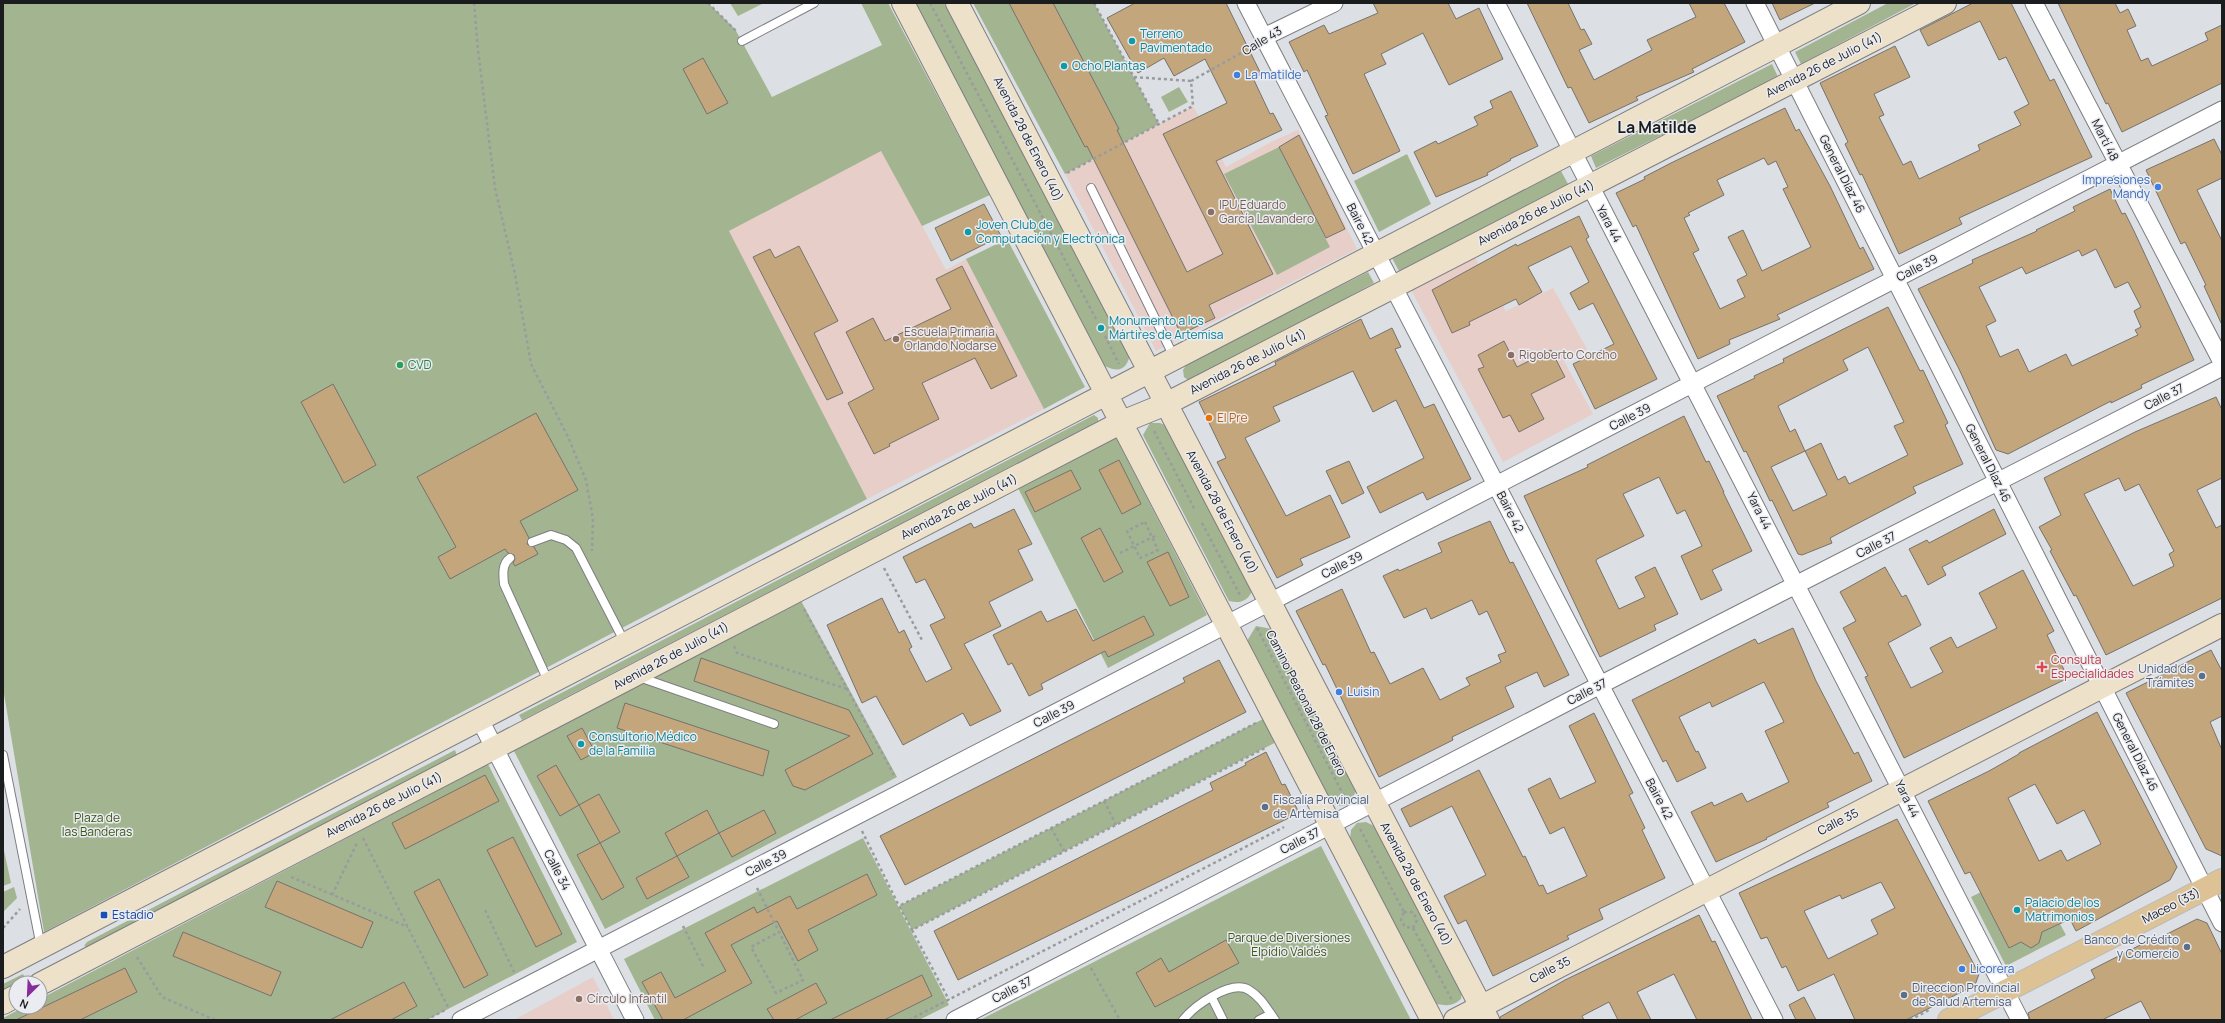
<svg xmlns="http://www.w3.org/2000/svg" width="2225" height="1023" font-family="Manrope,sans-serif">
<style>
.education{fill:#e8cec9}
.green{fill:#a3b490}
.building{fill:#c4a67d;stroke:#75726e;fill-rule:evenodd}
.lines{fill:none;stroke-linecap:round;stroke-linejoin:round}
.service-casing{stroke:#7c7e82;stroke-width:10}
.minor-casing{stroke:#7c7e82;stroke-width:19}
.secondary-casing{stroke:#7c7e82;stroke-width:24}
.primary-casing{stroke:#bbb;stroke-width:24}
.path{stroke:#999c9e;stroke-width:2.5;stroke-dasharray:3 3;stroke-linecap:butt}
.service{stroke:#fff;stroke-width:8}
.minor{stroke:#fff;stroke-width:17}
.secondary{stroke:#eee1ca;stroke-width:22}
.primary{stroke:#ddc296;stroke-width:22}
.culture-dot{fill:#0f9aa8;stroke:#eaecf1;stroke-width:1.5}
.shop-dot{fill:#3f7fe0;stroke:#eaecf1;stroke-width:1.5}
.education-dot{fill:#8d6e63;stroke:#eaecf1;stroke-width:1.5}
.leisure-dot{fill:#2e9e5b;stroke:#eaecf1;stroke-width:1.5}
.food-dot{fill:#e8710a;stroke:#eaecf1;stroke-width:1.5}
.health-dot{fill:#e0444e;stroke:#eaecf1;stroke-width:1.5}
.service-dot{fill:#5c6f8a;stroke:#eaecf1;stroke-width:1.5}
.transit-dot{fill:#1a4fb4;stroke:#eaecf1;stroke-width:1.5}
.labels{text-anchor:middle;stroke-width:3;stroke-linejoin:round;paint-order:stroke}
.culture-label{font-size:12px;fill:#0d838f;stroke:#eaecf1;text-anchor:start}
.street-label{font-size:12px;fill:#1b1c1d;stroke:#eaecf1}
.shop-label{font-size:12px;fill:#366cbe;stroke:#eaecf1;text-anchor:start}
.education-label{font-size:12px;fill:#785e54;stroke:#eaecf1;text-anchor:start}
.leisure-label{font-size:12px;fill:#27864d;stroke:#eaecf1;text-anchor:start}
.food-label{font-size:12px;fill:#c56008;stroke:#eaecf1;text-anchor:start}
.health-label{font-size:12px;fill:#be3a42;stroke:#eaecf1;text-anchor:start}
.service-label{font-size:12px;fill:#4e5e75;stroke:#eaecf1;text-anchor:end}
.park-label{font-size:12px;fill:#3d5716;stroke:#eaecf1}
.transit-label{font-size:12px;fill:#164399;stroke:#eaecf1;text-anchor:start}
.district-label{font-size:16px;font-weight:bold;fill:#1b1c1d;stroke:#eaecf1}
</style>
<rect width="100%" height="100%" fill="#dcdfe3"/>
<path class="education" d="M1193,106l33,61 45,-25 27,-12 59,119 -201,102 -91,-177z
M881,150l65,120 20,-11 78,150 -177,90 -139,-268z
M1474,256l32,55 47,-23 34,61 -23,12 29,53 -90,48 -93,-174z
M593,977l21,43h-100z"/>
<path class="green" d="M3,3h705l27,26 37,68 110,-52 -21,-42h27l102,192 -68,31 -41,-75 -152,80 138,268 -823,433 -41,-244z
M730,3h34l-26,13z
M915,3h29l187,349c-4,16 -10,22 -26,14z
M973,3h121l65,121 -94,50z
M1888,3h28l-115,61 -6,-12z
M1772,64l6,13 -182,91 -5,-12z
M1179,87l9,15 -19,10 -8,-15z
M1279,147l51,100 -53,28 -53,-101z
M1407,154l24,50 -52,28 -25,-51z
M1561,171l7,13 -169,87 -7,-13z
M1007,239l78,148 -41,22 -78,-150z
M1368,272l6,11 -177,96 -8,2 -5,-4 -1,-7 4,-6z
M1094,415l4,3v3l-576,299 -3,-5z
M1150,423h10l7,3 86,163c-5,12 -12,15 -24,12l-86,-166z
M1116,438l91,177 -99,53 -90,-180z
M800,599l97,178 -292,152 -91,-178z
M1256,626l16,3 84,162 -7,14 -8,1 -10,-3 -84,-162z
M1267,717l13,23 -368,190 -13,-24z
M455,750l2,6 -368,192 -5,-2 3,-4z
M488,764l89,178 -150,78h-424v-2l21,-11h16v-8z
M1366,822l8,4 88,165 -1,8c-8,7 -14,7 -24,5l-87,-164 1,-10 6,-7z
M863,838l86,167 -30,15h-264l-31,-61z
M3,846l8,37 -8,3z
M1321,846l90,174h-431z
M14,887l3,11 -14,14v-20z
M1981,892l28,56 12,-6 10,5 8,-4 3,-11 18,-8 6,11 -60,31 -35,-69z
M23,974l3,6 -10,3v2l-13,6v-7z"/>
<path class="building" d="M1009,3h44l66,126 -2,1 70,142 36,-18 -60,-120 64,-31 -22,-44 -31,17 -10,-18 -26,15 -31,-55 28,-15h91l35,71 -8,4 17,36 3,-1 9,17 -66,31 57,113 -64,31 6,13 -34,16 -94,-188 -2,1z
M1373,3h75l8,16 23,-11 24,51 -54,26 -26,-52 -42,21 5,10 -22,10 36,77 -47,23 -28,-58 3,-1 -21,-45 -3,2 -15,-30 35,-17 5,9 49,-21z
M1527,3h41l13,27 3,-1 8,15 -13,6 15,30 58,-30 -5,-10 49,-23 -7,-14h35l21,39 -53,27 2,3 -58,25 2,3 -49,23 -18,-36 -3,1z
M1772,3h43l-35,17z
M1973,3h38l39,78 4,-2 38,78 -133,61 3,6 -63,30 -37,-80 -2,1 -15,-31 3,-2 -28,-59 75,-37 15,31 -36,17 10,21 -5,2 24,48 8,-4 8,18 61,-29 -2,-5 43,-20 -7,-13 15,-8 -23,-47 -7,3 -19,-39 -52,25 -8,-16z
M2058,3h57l5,10 8,-4 8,17 -9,4 14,31 7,-3 4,8 56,-26 -3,-7 17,-8v58l-100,49 -14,-29 -2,1z
M703,58l25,45 -21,11 -24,-45z
M1511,91l27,55 -28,13 1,1 -24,13 1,2 -52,22 -22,-45 22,-11 2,3 40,-19 -4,-8 19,-9 -3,-7z
M1785,108l11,23 3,-2 31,57 30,63 3,-2 11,22 -97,46 3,4 -51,21 1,4 -32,15 -62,-134 -3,2 -17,-34 29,-14 -1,-2 27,-14zM1764,158l4,7 8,-4 12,26 -5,2 28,58 -49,24 -19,-41 -15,7 19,38 -10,5 8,17 -25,12 -27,-56 6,-3 -15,-32 6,-3 -2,-2 36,-18 -7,-15z
M1299,135l46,94 -19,9 -47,-91z
M2214,139l8,16v23l-25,12 25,51v84l-18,-39 2,-1 -21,-43 -4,2 -35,-74z
M2110,189l12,25 3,-1 9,18 60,129 -53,25 1,3 -31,15v-2l-103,53 -12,-4 -37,-81 -41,-80 55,-26 -1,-3 65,-29 -1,-1 39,-19 -2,-4zM2096,249l19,39 13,-6 13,25 -7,4 7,16 -6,3 3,5 -66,31 -6,-12 -37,18 -11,-23 -18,8 -14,-31 10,-5 -17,-34 43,-20 4,7 53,-24 3,6z
M984,204l17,32 -50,25 -16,-33z
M1579,216l10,21 -3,2 71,140 -62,30 -22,-45 41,-20 -21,-41 -14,7 -9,-17 19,-11 -18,-36 -43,21 14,25 -23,13 -3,-6 -47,23 1,3 -18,8 -20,-43 84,-46 1,2z
M799,246l39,75 -24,12 29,60 -16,7 -74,-143 17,-8 5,9z
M962,266l55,110 -26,13 -16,-31 -53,25 17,36 -50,25 1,2 -16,8 -26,-51 26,-14 -28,-57 27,-14 12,23 66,-32 -15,-30z
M1888,307l32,64 3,-1 25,53 -3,2 18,39 -50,23 3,6 -86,45 2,5 -30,12 -4,-1 -26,-54 -2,1 -24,-50 -2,1 -27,-56 38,-18 -1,-2 30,-14 -1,-3zM1868,347l36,75 -10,4 14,29 -59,29 -4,-8 -7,4 -17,-37 -16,8 -10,-22 -5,3 -12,-26 70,-36 -5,-10zM1805,451l22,44 -34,16 -22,-44z
M1361,319l9,20 22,-11 9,19 -6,2 29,59 10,-4 37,75 -44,21 -4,-8 -43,21 -13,-26 57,-29 -28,-58 -23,12 -20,-41 -80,36 7,14 -35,17 41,78 44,-21 20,42 -50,22 3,6 -26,13 -60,-116 9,-4 -27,-56 77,-37 -1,-3z
M1504,341l13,26 34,-17 14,27 -34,17 13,25 -25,13 -9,-17 -7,3 -25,-49 6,-2 -6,-12z
M333,384l43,81 -32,18 -43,-81z
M2216,397l6,13v68l-25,12 19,38 6,-3v73l-116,57 -30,-60 -2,1 -24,-45 2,-1 -13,-23 22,-12 -17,-37 91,-46zM2119,478l6,13 14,-7 35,67 -5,3 5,12 -41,20 -49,-92z
M536,413l42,77 -58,31 9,17 -2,6 7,3 4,7 -23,12 -2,-3 2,-4 -1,-4 -6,-2 -3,-4 -55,30 -12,-22 18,-10 -39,-70z
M1684,416l22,46 3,-1 15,31h-1l29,59 -40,19 10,20 -21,10 -20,-44 21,-10 -17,-36 -8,4 -18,-37 -36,17 21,42 -47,23 -1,2 23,48 26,-12 -10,-20 20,-10 23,47 -24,11 2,5 -56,27 -76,-161 64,-29 -1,-2z
M1119,460l22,44 -19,10 -23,-44z
M1349,461l15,32 -22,11 -16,-33z
M1071,470l10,19 -46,23 -10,-20z
M1014,509l18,35 -14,6 15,30 -44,22 12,24 -37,18 37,67 -31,15 -7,-13 -60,32 -27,-49 -14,7 -35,-78 55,-27 17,35 5,-3 8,17 -3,2 17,33 26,-13 -22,-44 15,-7 -20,-39 -9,4 -13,-26 68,-34 3,5z
M1994,509l12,25 -64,33 4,8 -18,10 -19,-36 18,-9 2,3z
M1490,521l20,42 3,-1 56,113 -25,12 -7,-15 -32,15 9,20 -62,30 1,3 -74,37 -54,-113 -2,1 -27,-54 46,-22 29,64 3,-1 16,32 33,-16 17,32 30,-15 -4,-7 35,-16 -3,-7 8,-3 -19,-41 -8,4 -7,-15 -41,19 -5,-11 -22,10 -21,-42 15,-7 1,2 43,-19 -4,-9z
M1100,528l23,44 -19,10 -23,-44z
M1168,552l21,45 -19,9 -23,-44z
M1885,567l17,30 4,-2 15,30 -33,18 23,45 32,-16 -13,-24 21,-11 6,11 40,-20 -18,-35 44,-23 31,61 -7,4 21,43 -164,80 -39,-81 3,-1 -25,-48 13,-7 -16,-29z
M1076,609l17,32 51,-25 10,19 -46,22 -3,-6 -64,33 2,5 -14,7 -17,-33 -4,2 -15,-30 48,-24 6,11z
M1793,628l23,53 38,73 4,-2 14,29 -45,22 2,4 -63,31 1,1 -51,23 -25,-50 21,-10 2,4 28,-13 5,9 42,-20 -24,-51 19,-9 -20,-40 -52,25 -2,-5 -31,15 17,35 2,-1 8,17 -29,14 -11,-22 -3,2 -31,-62 123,-61 3,5z
M2211,650l11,21v45l-12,6 12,28v106l-16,-7 -80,-156z
M701,658l148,52 24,44 -68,36 -12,-4 -8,-16 65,-34 -156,-55z
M1219,660l27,52 -341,173 -25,-49 305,-154 -2,-4z
M625,703l144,48 -6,25 -146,-48z
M2097,712l80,155 -7,13 -94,51 -6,-12 -28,13 -3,11 -8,5 -10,-6 -12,6 -39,-76 -5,2 -37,-73 61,-30 30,-17v-1zM2035,784l22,40 27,-14 17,34 -34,17 -6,-11 -22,11 -31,-63z
M1594,713l39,80 -4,2 16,33 -3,2 23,48 -66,31 4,10 -36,17 2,3 -76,37 -27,-56 -8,4 -14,-28 42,-21 -34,-69 -42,21 -9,-18 78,-39 44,87 2,-1 14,30 4,-1 4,9 40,-18 -23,-49 -14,7 -22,-45 22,-11 10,21 36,-17 -27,-56z
M582,728l13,24 -14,8 -14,-24z
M1266,752l16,33 3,-1 14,29 -341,167 -24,-49 279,-141 -3,-7 36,-18 -1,-2z
M556,765l23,40 -19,11 -23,-40z
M485,775l14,26 -94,48 -13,-26z
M599,794l21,38 -20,11 -21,-38z
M707,810l12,23 -42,23 -12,-23z
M764,810l12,23 -44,24 -13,-24z
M1897,819l82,155 -4,11 -69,35h-51l-21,-46 -36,17 -12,-25 -4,2 -15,-31 -6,2 -22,-46zM1881,882l14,26 -24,12 7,14 -50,25 -24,-48 36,-16 2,4z
M513,837l49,97 -26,13 -49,-97z
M600,843l24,44 -22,13 -25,-45z
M677,856l12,21 -42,22 -11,-21z
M867,874l10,21 -69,35 10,20 -20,11 -21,-40 -46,24 21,38 -69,37h-20l-21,-38 19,-10 14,26 51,-27 -21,-38 49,-26 3,6 33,-17 7,13z
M439,879l49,96 -24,13 -50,-96z
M277,881l96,41 -11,26 -97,-41z
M1699,915l13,27 3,-1 37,79h-55l-23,-46 -37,18 14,28h-33l-9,-18 -27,14 2,4h-84v-3l65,-37z
M2197,919l10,4 15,31v66h-71l-10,-19 -39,19h-72l-2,-7 67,-35 -4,-8 61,-31 1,2z
M183,932l98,40 -10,24 -98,-40z
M1226,940l13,23 -84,44 -19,-34 25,-15 8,14z
M125,968l12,24 -57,28h-64z
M922,975l10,21 -48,24h-54z
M404,982l13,24 -26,14h-61z
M816,983l11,20 -32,17h-21l-7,-11z
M1804,997l12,23h-20l-7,-15z"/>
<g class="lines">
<defs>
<path id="service" d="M742,41l72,-38
M1091,188l83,169
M532,542l19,-7 15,5 10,8 49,95
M510,558c-8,6 -7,16 -6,26l45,99
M639,677l135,47
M3,755l38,192
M1212,998l11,22
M1183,1020c11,-14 48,-41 66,-30 12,7 18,19 26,30
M1259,1020l12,-6"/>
<path id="minor" d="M1246,3l528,1017
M1496,3l524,1017
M1755,3l467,920
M2034,3l188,359
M1264,37l70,-34
M480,720l155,300
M461,1020l1761,-910
M955,1020l645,-335 622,-318"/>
<path id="secondary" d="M903,3l529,1017
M957,3l531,1017
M3,967l1856,-964
M40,984l1082,-562 44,-18 779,-401
M3,1003l13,-7
M1455,1020l767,-395"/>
<path id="primary" d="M1949,1020l273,-140"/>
</defs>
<use href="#service" class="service-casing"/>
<use href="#minor" class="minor-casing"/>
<use href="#secondary" class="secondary-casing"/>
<use href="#primary" class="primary-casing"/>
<path class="path" d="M474,3l4,47 17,138 20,86 16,90 37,73 18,43 7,39 -1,32
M708,3l28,28
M930,3l166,316
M1094,3l65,121
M1134,77l57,4
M1191,81l59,-33
M1067,173l126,-67 -2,-25
M1105,336l14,28
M1154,431l41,79
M1145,522l13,28 -18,8 -13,-27z
M1202,523l39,74
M1120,553l37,-18
M884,568l39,74
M804,609l91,168
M1257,628l88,170
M734,646l3,7 110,36
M1256,723l-357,183 13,24 355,-183
M1104,801l12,24
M1051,828l13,23
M1360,829l44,83
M862,831l37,75
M363,838l86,171
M291,877l117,50
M757,888l46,92 -27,13 -25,-46 28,-15
M332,895l25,-52
M485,910l29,62
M1404,912h9l4,8 -4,8 -8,-1 -4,-7z
M683,926l21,42
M3,928l17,-19
M1413,928l39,72
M912,930l37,70
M137,957l25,40 53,23
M1091,968l29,52
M426,1020l21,-11
M909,1020l375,-193
M1910,1020l21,-11"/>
<use href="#service" class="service"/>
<use href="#minor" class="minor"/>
<use href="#secondary" class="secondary"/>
<use href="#primary" class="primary"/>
</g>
<g class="culture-dot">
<circle cx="1132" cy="41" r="4"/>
<circle cx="1064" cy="66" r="4"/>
<circle cx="968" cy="232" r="4"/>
<circle cx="1101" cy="328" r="4"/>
<circle cx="581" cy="744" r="4"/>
<circle cx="2017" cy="910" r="4"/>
</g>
<g class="shop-dot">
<circle cx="1237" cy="75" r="4"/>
<circle cx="2158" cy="187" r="4"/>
<circle cx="1339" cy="692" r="4"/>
<circle cx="1962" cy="969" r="4"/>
</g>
<g class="education-dot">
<circle cx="1211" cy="212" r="4"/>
<circle cx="896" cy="339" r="4"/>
<circle cx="1511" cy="355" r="4"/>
<circle cx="579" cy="999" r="4"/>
</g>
<circle class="leisure-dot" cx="400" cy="365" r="4"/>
<circle class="food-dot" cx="1209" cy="418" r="4"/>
<path class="health-dot" d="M2040 661h4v4h4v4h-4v4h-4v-4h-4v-4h4z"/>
<g class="service-dot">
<circle cx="2202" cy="676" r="4"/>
<circle cx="1265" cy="807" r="4"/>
<circle cx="2187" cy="947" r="4"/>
<circle cx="1904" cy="995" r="4"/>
</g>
<rect class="transit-dot" x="100" y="911" width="8" height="8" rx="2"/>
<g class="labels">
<g class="culture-label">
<text x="1140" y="38">Terreno<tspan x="1140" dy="14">Pavimentado</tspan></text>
<text x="1072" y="70">Ocho Plantas</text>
<text x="976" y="229">Joven Club de<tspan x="976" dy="14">Computación y Electrónica</tspan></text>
<text x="1109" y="325">Monumento a los<tspan x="1109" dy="14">Mártires de Artemisa</tspan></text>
<text x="589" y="741">Consultorio Médico<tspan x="589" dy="14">de la Familia</tspan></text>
<text x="2025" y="907">Palacio de los<tspan x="2025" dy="14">Matrimonios</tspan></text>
</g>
<g class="street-label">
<text transform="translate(1262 41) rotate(-31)" y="4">Calle 43</text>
<text transform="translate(1824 65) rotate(-27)" y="4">Avenida 26 de Julio (41)</text>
<text transform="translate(1028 139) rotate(63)" y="4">Avenida 28 de Enero (40)</text>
<text transform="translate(2105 140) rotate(63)" y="4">Martí 48</text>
<text transform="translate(1842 174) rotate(63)" y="4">General Díaz 46</text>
<text transform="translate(1536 213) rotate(-27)" y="4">Avenida 26 de Julio (41)</text>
<text transform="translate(1360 224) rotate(63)" y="4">Baire 42</text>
<text transform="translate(1609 224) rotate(62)" y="4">Yara 44</text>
<text transform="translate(1917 268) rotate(-27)" y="4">Calle 39</text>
<text transform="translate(1248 362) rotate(-27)" y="4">Avenida 26 de Julio (41)</text>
<text transform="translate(2164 397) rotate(-27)" y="4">Calle 37</text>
<text transform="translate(1630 417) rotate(-27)" y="4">Calle 39</text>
<text transform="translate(1988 463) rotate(63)" y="4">General Díaz 46</text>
<text transform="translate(959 507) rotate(-27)" y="4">Avenida 26 de Julio (41)</text>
<text transform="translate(1759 511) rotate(63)" y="4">Yara 44</text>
<text transform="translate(1222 512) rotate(62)" y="4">Avenida 28 de Enero (40)</text>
<text transform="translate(1510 512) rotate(63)" y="4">Baire 42</text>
<text transform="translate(1876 545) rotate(-27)" y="4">Calle 37</text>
<text transform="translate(1342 565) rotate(-27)" y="4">Calle 39</text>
<text transform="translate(671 656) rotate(-28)" y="4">Avenida 26 de Julio (41)</text>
<text transform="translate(1587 692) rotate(-27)" y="4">Calle 37</text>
<text transform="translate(1306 703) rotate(63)" y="4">Camino Peatonal 28 de Enero</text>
<text transform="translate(1054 714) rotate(-27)" y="4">Calle 39</text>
<text transform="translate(2135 752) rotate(63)" y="4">General Díaz 46</text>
<text transform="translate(1659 799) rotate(62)" y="4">Baire 42</text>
<text transform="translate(1907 799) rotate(63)" y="4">Yara 44</text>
<text transform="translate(384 805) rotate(-27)" y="4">Avenida 26 de Julio (41)</text>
<text transform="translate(1838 822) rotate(-27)" y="4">Calle 35</text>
<text transform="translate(1300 841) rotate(-27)" y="4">Calle 37</text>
<text transform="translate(766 863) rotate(-27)" y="4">Calle 39</text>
<text transform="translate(557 870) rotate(63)" y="4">Calle 34</text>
<text transform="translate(1416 884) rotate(62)" y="4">Avenida 28 de Enero (40)</text>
<text transform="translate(2171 906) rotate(-27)" y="4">Maceo (33)</text>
<text transform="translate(1550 970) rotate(-27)" y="4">Calle 35</text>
<text transform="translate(1012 990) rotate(-27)" y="4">Calle 37</text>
</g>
<g class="shop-label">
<text x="1245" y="79">La matilde</text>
<text x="2150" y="184" text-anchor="end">Impresiones<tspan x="2150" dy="14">Mandy</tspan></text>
<text x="1347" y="696">Luisin</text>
<text x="1970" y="973">Licorera</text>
</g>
<g class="education-label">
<text x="1219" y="209">IPU Eduardo<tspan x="1219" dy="14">García Lavandero</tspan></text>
<text x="904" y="336">Escuela Primaria<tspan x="904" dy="14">Orlando Nodarse</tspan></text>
<text x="1519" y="359">Rigoberto Corcho</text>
<text x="587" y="1003">Círculo Infantil</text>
</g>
<g class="leisure-label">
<text x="408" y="369">CVD</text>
</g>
<g class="food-label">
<text x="1217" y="422">El Pre</text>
</g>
<g class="health-label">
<text x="2051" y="664">Consulta<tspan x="2051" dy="14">Especialidades</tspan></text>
</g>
<g class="service-label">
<text x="2194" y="673">Unidad de<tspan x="2194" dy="14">Trámites</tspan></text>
<text x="1273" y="804" text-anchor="start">Fiscalía Provincial<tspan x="1273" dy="14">de Artemisa</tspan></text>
<text x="2179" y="944">Banco de Crédito<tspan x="2179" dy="14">y Comercio</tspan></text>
<text x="1912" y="992" text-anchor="start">Direccion Provincial<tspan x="1912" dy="14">de Salud Artemisa</tspan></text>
</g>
<g class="park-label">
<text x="97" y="822">Plaza de<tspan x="97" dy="14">las Banderas</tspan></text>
<text x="1289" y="942">Parque de Diversiones<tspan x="1289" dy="14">Elpidio Valdés</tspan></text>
</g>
<g class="transit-label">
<text x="112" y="919">Estadio</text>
</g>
<g class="district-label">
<text x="1657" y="133">La Matilde</text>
</g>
</g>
<rect width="2225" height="1023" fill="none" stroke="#1b1c1d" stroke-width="8"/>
<g transform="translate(28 995) rotate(204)"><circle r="19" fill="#eaecf1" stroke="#97999c"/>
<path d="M0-3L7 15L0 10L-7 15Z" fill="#862d99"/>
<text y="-6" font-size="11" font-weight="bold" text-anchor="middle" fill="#1b1c1d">N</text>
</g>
</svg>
